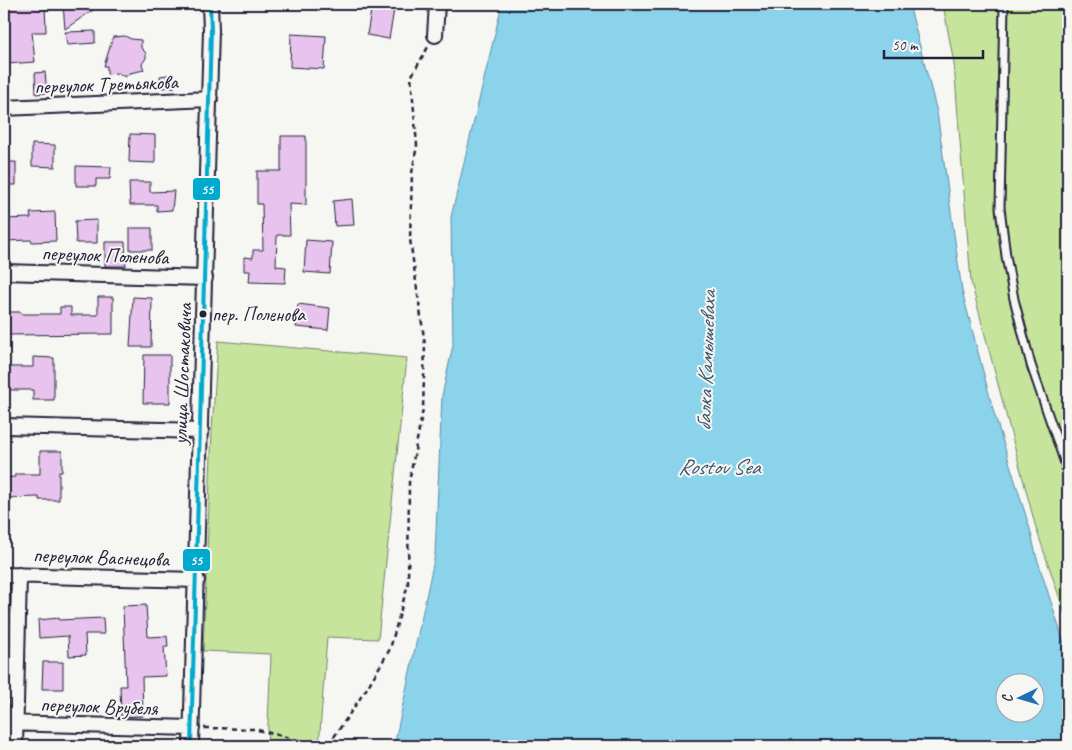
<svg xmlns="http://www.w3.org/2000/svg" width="1072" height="750" font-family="Caveat,sans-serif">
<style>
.green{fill:#c7e49c;stroke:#74836c}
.water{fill:#8ad3eb;stroke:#608ca5;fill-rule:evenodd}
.building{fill:#e7c3ed;stroke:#22223b}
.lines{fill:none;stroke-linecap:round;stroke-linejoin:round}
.service-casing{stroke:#22223b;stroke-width:11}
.minor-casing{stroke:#22223b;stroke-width:18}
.path{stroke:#22223b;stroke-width:2.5;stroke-dasharray:5 4;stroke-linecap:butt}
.service{stroke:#f6f6f2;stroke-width:7}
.minor{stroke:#f6f6f2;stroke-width:14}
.bus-1-casing{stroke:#f6f6f2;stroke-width:8}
.bus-1{stroke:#00a9ce;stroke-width:4}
.bus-dot{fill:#22223b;stroke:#f6f6f2;stroke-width:2}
.labels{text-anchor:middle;stroke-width:4;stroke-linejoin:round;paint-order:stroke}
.bus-label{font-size:20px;fill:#22223b;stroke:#f6f6f2;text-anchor:start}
.street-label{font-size:21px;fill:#22223b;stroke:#f6f6f2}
.water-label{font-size:22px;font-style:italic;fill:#415770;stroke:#f6f6f2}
.line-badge{stroke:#f6f6f2;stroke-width:2}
.badge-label{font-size:14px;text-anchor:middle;font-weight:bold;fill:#fff}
</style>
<rect width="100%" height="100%" fill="#f6f6f2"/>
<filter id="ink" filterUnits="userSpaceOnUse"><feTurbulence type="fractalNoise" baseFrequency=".02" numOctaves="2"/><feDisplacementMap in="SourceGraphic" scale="10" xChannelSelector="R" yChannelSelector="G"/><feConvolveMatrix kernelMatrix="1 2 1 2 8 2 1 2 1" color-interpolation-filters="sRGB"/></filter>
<g filter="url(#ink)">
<path class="green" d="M943,4h125v619l-32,-95 -65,-246 -17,-218z
M218,341l189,17 -29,281 -51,-2 -8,109h-52l4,-92 -68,-3 9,-221z"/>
<path class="water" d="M502,4h407l28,108 25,179 32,122 36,116 6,26 32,100v91h-674l41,-191 7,-159 11,-51 -2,-128zM1004,682h30v30h-30z"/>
<path class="building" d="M45,4l1,28h-14l3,30 -29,2 -2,-59z
M63,4h39l-37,25z
M372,4h23l-6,35 -22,-4z
M95,31v12l-28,2 -2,-13z
M291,34l35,2 -2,33 -34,-2z
M125,36l6,3 10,1v8l5,5v5l-4,6 2,6 -14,3 -5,4 -7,-4 -11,1v-8h-3l9,-29z
M45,72l2,21 -11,1 -1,-21z
M174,74l1,13 -13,1 -2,-12z
M130,134l25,1v28l-26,-1z
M281,136h25v69l-17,-1 1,31h-13l-1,31 10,1 -1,16 -36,-1 1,-11h-6v-14l9,1v-8h10l-1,-46h-5v-33h24z
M32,144l23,1v22l-23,-1z
M4,162h12v23h-12z
M76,166l35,1 -1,12h-14v7h-20z
M129,182h21v10l24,-1 -2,19 -15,1v-6h-27z
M352,199l2,26 -19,1 -2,-25z
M55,212l1,29 -24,1 -1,-2 -27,1v-22l27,-1 -1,-5z
M97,220v23h-21l-1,-22z
M130,228h22v22h-22z
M306,240l26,2 -2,32 -26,-2z
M105,242h20l1,24h-21z
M98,297h15v37l-109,1v-23h17v2h39v-7h11v8h27z
M133,297l19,1 -1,49h-21z
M298,304l32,4 -2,22 -32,-3z
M144,355h26v48h-27z
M33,357l21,1v42h-21v-10h-29v-23h29z
M40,451h22v21h-3v28h-20v-3l-35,1v-20l11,-1v-3h25z
M146,605l2,32 19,-1 1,11h-4l2,29 -24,1 1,39 -22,1 -1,-31h6l-3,-80z
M59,618v2l44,-2 1,16h-19l1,21 -17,1 -1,-20 -29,2 -1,-18z
M43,662h20v27h-21z"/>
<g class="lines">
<defs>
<path id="service" d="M1004,4l-4,204 6,48 8,43 17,66 37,107"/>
<path id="minor" d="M435,35l2,-31
M4,108l206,-9
M4,272l201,6
M4,426l197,5
M4,575l193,5
M4,723l188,5
M15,746l4,-171
M191,746l20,-716 -1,-26"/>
</defs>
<use href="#service" class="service-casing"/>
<use href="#minor" class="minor-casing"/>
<path class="path" d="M204,728l50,1 68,17
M335,746l-1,-9 33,-49 23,-39 18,-65 1,-102 14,-73 2,-64 -15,-106 2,-66 5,-28 -6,-68 17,-30"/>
<use href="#service" class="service"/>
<use href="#minor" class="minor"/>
<defs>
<path id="bus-1" d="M191,746l20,-716 -1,-26"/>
</defs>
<use href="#bus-1" class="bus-1-casing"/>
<use href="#bus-1" class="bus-1"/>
</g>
</g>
<circle class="bus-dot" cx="203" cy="314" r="4.5"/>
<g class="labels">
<g class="bus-label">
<text x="212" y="321">пер. Поленова</text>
</g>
<g class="street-label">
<text transform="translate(106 84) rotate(-2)" y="7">переулок Третьякова</text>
<text transform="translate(105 255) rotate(2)" y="7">переулок Поленова</text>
<text transform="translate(182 374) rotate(-88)" y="7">улица Шостаковича</text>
<text transform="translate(101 557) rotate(2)" y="7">переулок Васнецова</text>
<text transform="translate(99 706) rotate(2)" y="7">переулок Врубеля</text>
</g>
<g class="water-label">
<text transform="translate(705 361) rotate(-88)" y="8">балка Камышеваха</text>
<text x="719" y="474">Rostov Sea</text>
</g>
</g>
<g class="line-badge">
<rect x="192" y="177" width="29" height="24" rx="5" fill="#00a9ce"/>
<rect x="182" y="548" width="29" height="24" rx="5" fill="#00a9ce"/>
</g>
<g class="badge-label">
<text x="207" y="194">55</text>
<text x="196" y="565">55</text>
</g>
<rect width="1072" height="750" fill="none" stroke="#f6f6f2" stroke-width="20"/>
<rect x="10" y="10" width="1052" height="730" fill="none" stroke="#22223b" stroke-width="2" filter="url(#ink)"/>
<g transform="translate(1020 698) rotate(265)"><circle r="24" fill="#f6f6f2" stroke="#a1a1a9"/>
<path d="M0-4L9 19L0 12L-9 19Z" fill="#1f6fb2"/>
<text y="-8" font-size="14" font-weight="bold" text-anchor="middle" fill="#22223b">С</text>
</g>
<path d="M884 50v8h99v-8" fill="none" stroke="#22223b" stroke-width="2.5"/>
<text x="892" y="50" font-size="15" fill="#22223b" stroke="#f6f6f2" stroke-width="4" paint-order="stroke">50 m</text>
</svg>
